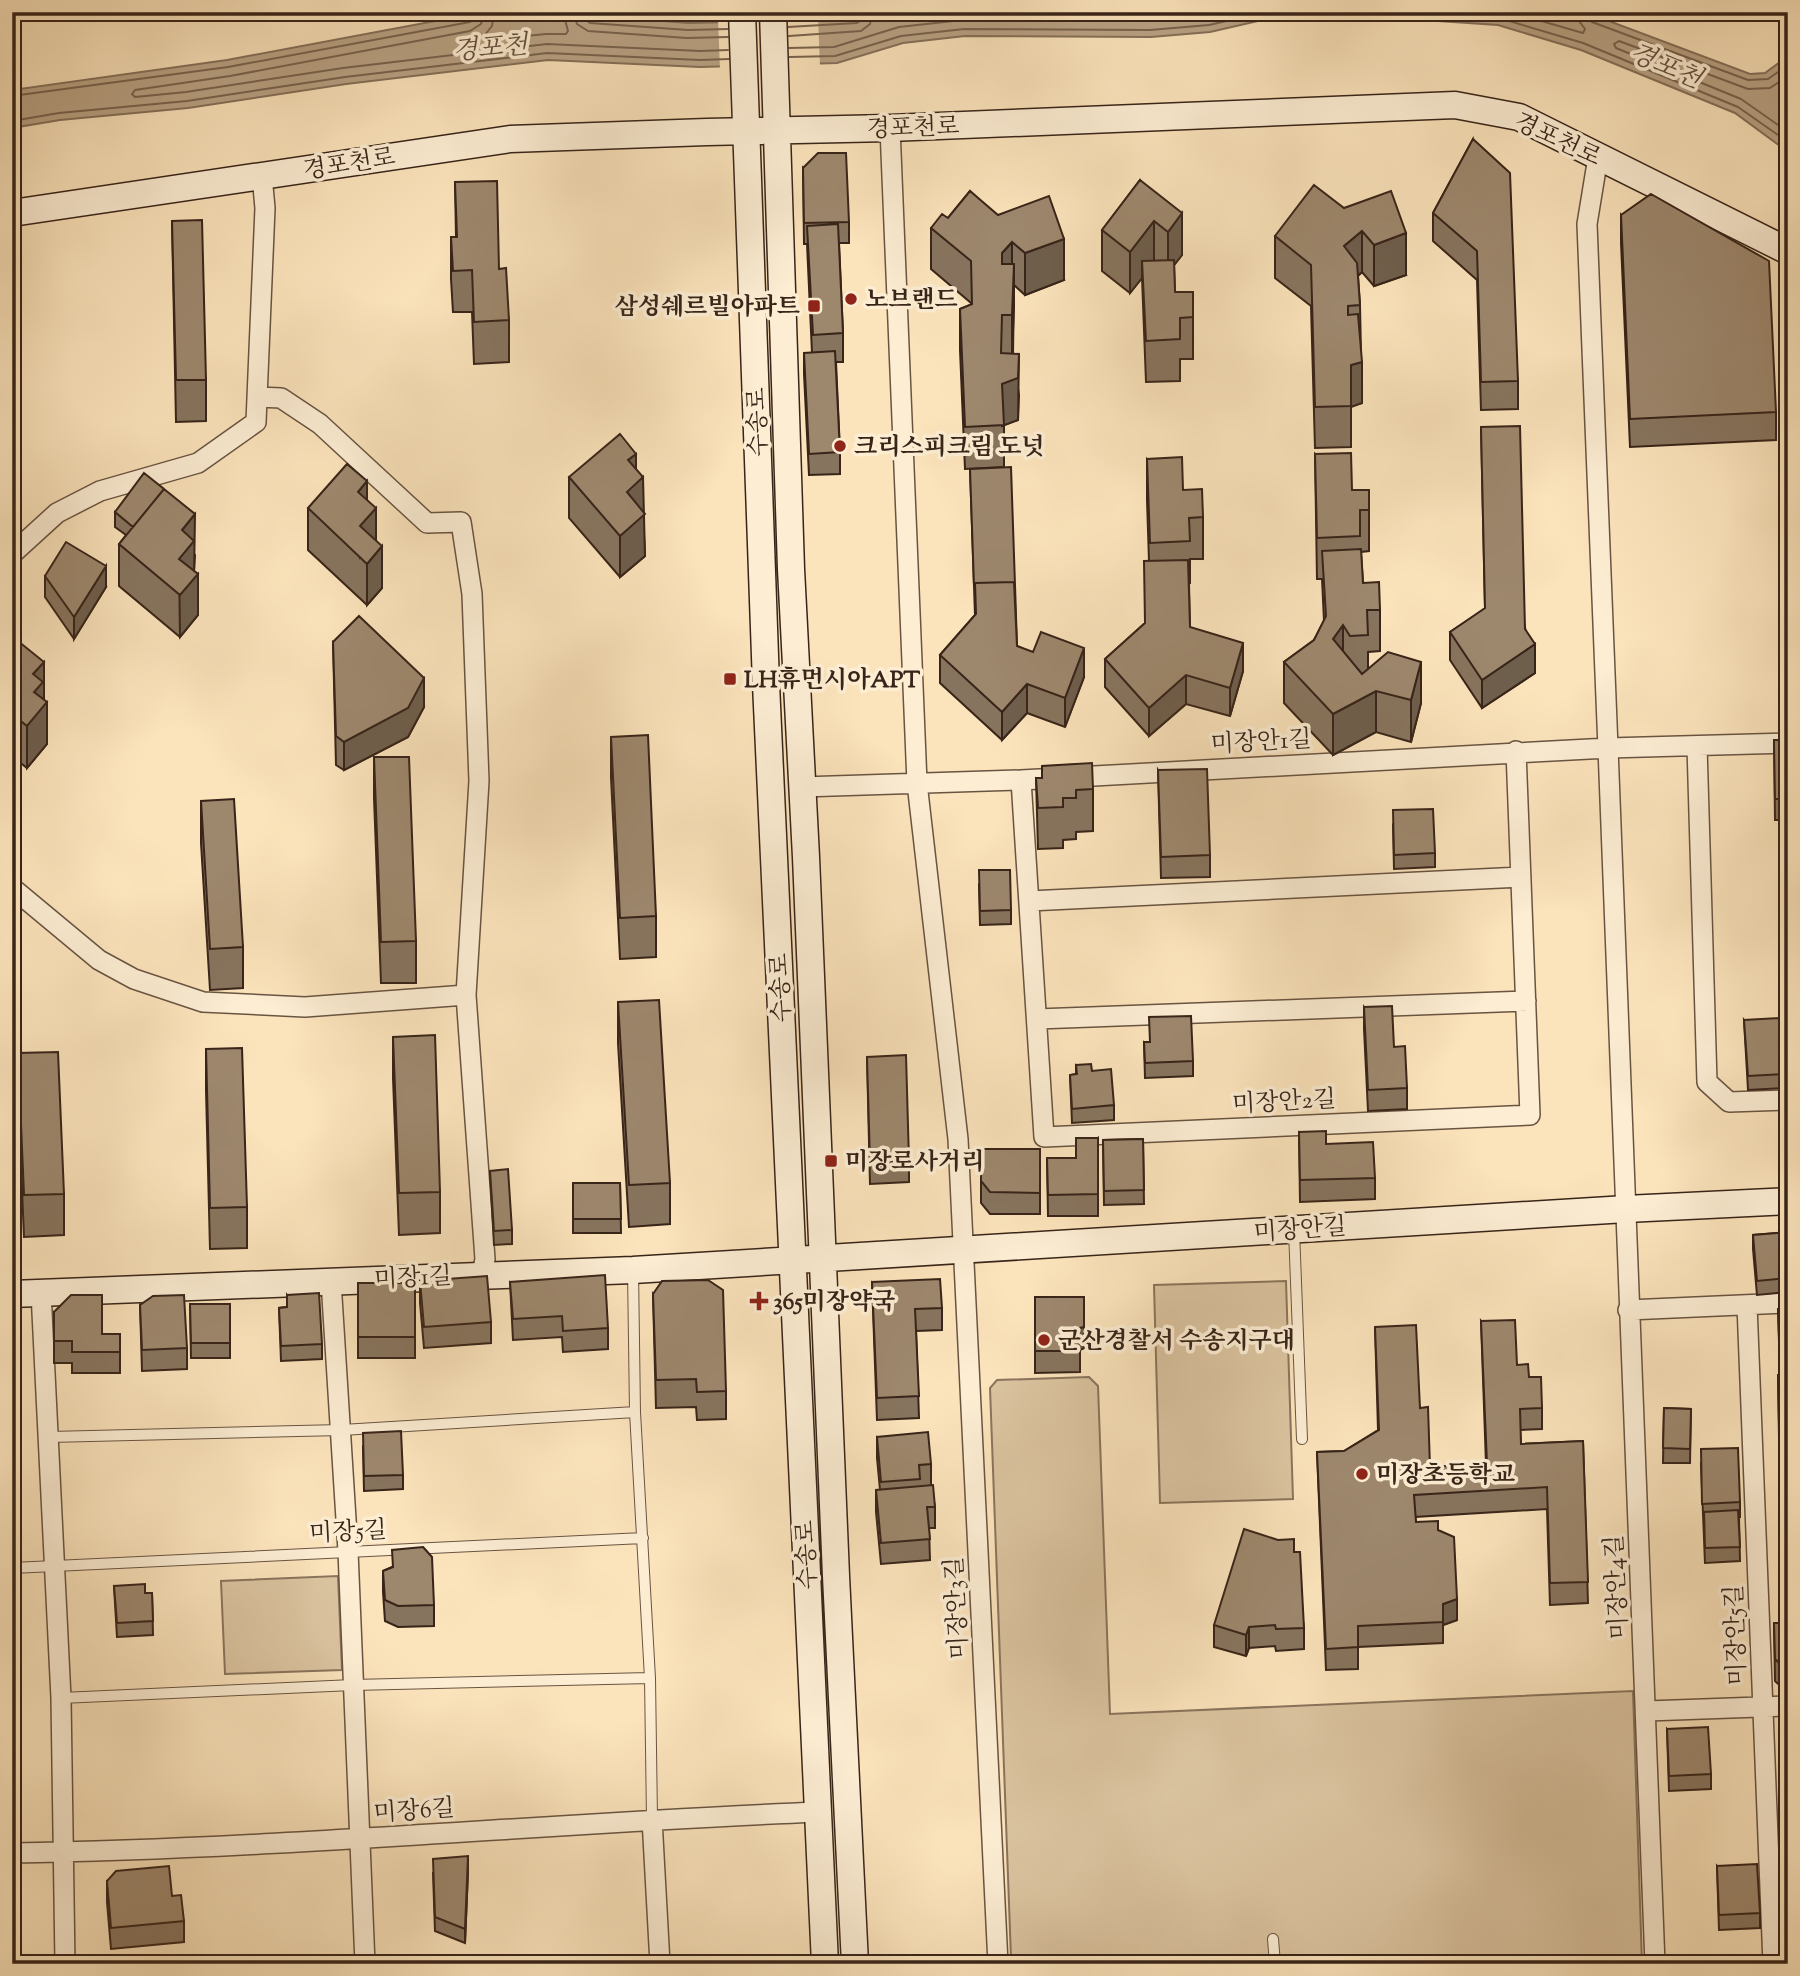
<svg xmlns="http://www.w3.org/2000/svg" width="1800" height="1976" font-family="'Sorts Mill Goudy','Noto Serif KR',serif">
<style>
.green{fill:#dac39f;stroke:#89745c;stroke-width:2}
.water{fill:#b9a284;stroke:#857059;stroke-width:2}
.pier{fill:#fbe3bb}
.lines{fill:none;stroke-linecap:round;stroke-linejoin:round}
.shore{stroke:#78634e;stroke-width:2}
.lane-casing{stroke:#695442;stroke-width:12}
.street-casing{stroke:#695442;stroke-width:22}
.secondary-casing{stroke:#382419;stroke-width:29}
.lane{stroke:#fcedd3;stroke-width:10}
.street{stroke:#fcedd3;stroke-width:19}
.secondary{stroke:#fcedd3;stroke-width:26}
.wall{fill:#87745e;stroke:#382419;stroke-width:2}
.shaded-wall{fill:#6e5e4c;stroke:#382419;stroke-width:2}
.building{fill:#9d876d;stroke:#382419;stroke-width:2}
.poi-dot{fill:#8f2418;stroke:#fcedd3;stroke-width:2.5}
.labels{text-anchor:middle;stroke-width:7;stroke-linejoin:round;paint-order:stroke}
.street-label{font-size:24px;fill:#382419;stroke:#fcedd3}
.poi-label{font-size:24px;font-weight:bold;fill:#382419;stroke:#fcedd3;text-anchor:start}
.water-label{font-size:26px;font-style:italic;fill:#65503e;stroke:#fcedd3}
</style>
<rect width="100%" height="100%" fill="#fbe3bb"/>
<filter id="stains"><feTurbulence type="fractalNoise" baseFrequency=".00286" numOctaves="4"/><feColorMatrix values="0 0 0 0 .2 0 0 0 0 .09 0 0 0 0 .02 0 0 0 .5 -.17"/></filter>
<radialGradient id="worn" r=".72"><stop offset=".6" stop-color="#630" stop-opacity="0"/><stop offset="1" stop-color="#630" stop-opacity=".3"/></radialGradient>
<path class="green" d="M1286,1281l7,218 -133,4 -6,-218z
M1089,1377l9,9 12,328 523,-23 9,273h-103l-25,-5 -68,-4 -275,9h-155l-5,-6 -21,-570 7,-8z
M338,1576l4,94 -117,4 -4,-93z"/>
<path class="water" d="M483,12h70l135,11 124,-3 59,-8h714l165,62 15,-1 23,-17v96l-53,-39 -154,-63 -83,-25 -166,-11 -61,4 -61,14 -59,5 -186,-1 -62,7 -66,20 -137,4 -152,-7 -202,24 -158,24 -128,12 -48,8v-38l215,-30z"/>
<path class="pier" d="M818,16l2,51 -100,3 -2,-52z"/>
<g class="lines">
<path class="shore" d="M484,12l-3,12 -11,7 -240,45 -95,14 -3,4 3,3 51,-5 157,-24 204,-24 153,7 28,-1
M494,12l-2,14 -8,10 3,4 59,-6h20l2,-3 -5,-19
M573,12l4,12 11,7 99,7 41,-1
M582,12l2,7 6,4 98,7 40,-1
M1411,12l88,6 84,25 155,64 50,35
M1510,12l73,21 2,-4 -6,-8 -1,-9
M1587,12l1,6 4,4 156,58 20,-1 20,-14
M788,27l69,-4 6,-4 1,-7
M789,36l72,-5 9,-7 3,-12
M789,48l45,-1 65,-20 64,-7 187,1 57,-5 19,-4
M789,57l46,-1 66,-20 63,-7 186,1 59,-5 57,-13
M1788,76l-18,12 -22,1 -129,-48 -5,3 2,4 125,51 47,33
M12,96l216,-29 242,-45 4,-4 1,-6
M12,121l47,-8 128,-12 158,-24 202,-24 153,7 29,-1"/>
<defs>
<path id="lane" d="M1294,1230l8,209
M633,1270l2,142 15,266 2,141
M49,1437l293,-7 293,-18
M12,1568l631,-30
M61,1698l292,-13 297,-7
M1273,1939l2,25"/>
<path id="street" d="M890,128l27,655 41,356 40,825
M258,397l23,1 39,26 107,99 34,-1 11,72 7,187 -13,214
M12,554l45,-41 43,-22 98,-28 58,-41 9,-214 -3,-32
M1697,746l10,336 22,20 59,-2
M1021,780l23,357 486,-22 -14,-364
M802,787l219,-7 587,-32 -21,-524 11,-67
M12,892l4,-1 83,69 35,19 69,23 102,5 161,-12 19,264 -3,15
M1029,901l492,-24
M1037,1019l489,-18
M331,1281l17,270 17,413
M41,1292l20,406 4,266
M1747,1305l26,659
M1628,1310l160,-7
M1647,1711l141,-5
M652,1819l8,145
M12,1853c269,-4 537,-30 806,-41
M1655,1964l-47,-1216 180,-5"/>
<path id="secondary" d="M742,12l24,672 59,1280
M773,12l18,557 15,288 30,719 19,388
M12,213l498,-74 197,-7 183,-4 565,-23 64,12 269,134
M12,1294l621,-24 993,-61 162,-8"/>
</defs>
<use href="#lane" class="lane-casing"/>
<use href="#street" class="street-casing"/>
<use href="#secondary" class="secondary-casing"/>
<use href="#lane" class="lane"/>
<use href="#street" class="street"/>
<use href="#secondary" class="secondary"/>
</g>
<path class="wall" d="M1473,139l45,242v28l-37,1 -4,-130 -44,-39v-28z
M803,168l46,54v21h-10l4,90v29h-7l4,90v22l-31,1 -5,-101v-21h8l-5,-109h-3z
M1140,180l42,75 -8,10 1,27 18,25v42h-13v22l-34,1 -4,-104 -12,15 -28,-22v-41z
M455,182l44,87 10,51v42l-35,2 -2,-52h-19l-2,-33v-42h5z
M970,191l94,89 -39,15 -11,-10 -1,69 6,41 -1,25 -14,5v42l-39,2 -5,-119v-41l11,-4v-2l-40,-34v-41l17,-10z
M1344,208l62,67 -32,11 -12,-14 -4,4 2,29 2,98 -11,3v41l-36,1 -4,-142 -36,-28v-42z
M1621,215l155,197v28l-146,7 -9,-204z
M172,221l34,159v41l-30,1z
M1481,427l54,246 -53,35 -32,-48v-28l35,-23z
M1315,454l37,36h17v61l-8,1 2,31 17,27v41l-12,1v17l53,34 -10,39 -35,-10 -43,23 -49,-52v-41l30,-22 10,-19 -2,-42h-5z
M1147,459l36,31 20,27v42h-13v24h-1l1,44 53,44 -13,45 -44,-12 -37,32 -44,-49v-28l40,-36 4,-62 -2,-61z
M970,469l45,116 2,61 67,31 -19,50 -38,-14 -25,27 -62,-57v-28l35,-40z
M636,470l7,43 2,43 -25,21 -51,-59v-41z
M367,500l9,40 6,48 -15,17 -59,-55v-42z
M115,512l80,43 -1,16 4,44 -18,22 -61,-51v-42l7,-9 -11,-8z
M45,576l61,11 -32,52 -29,-42z
M12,638l32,61 3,45 -20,24 -15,-12z
M333,642l91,65 -16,30 -64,33 -8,-5z
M611,737l45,179v41l-36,2 -9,-181z
M1774,740h14v118h-7l-1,-38h-5z
M374,757l42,184v42h-35l-7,-185z
M1158,770l52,85v22l-49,1z
M1036,778l57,11v42l-17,1v7l-13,1v8l-25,1z
M201,801l42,146v41l-33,2 -9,-147z
M1393,825l42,28v14l-41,2z
M979,885l32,25v14l-31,1z
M1788,901v75h-6l-3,-74z
M618,1002l52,181v41l-41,3 -11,-184z
M1364,1007l30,40 13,41v21l-39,2 -4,-82z
M1744,1020l39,54v14l-35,2z
M393,1037l47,155v41l-41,2 -6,-157z
M1144,1042l49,19v15l-48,2z
M206,1049l41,158v41l-37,1 -4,-159z
M18,1053l46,141v41l-40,2 -6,-142z
M867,1057l42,104v21l-39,2z
M1076,1065l16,6 22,34v15l-42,3 -2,-48 6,-1z
M1299,1132l27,12 49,34v21l-75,3z
M1098,1138v78h-50l-1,-58h29z
M1143,1139l1,65 -40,1 -1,-65z
M981,1149h59v65h-50l-9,-11z
M490,1171l22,59v14l-18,1z
M573,1183h47l1,50h-48z
M1788,1232v60l-31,3 -4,-46v-14z
M420,1281l71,41v21l-67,5 -4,-45z
M510,1282l98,46v21l-45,3 -1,-15 -49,3z
M872,1282l70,26v22l-26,1 3,87 -42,2z
M358,1283h57v75h-57z
M653,1294l73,97v28l-29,1 -1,-13 -40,1z
M287,1295l35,49v15l-41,2 -2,-53 8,-1z
M1035,1297h49v51l-4,2v22l-45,1z
M190,1304h40v54h-39z
M140,1305l47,43v21l-45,2z
M1778,1309h10v128l-9,1 -1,-63h2z
M54,1312l48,22h18v39h-48v-10h-18z
M1481,1321l36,44 12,12 13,31v21l-22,1 1,14 62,-3 5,162 -38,2 -3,-96 -132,8 1,5 22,8 19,90 -14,5v18l-85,4v22l-32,1 -9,-218 27,-1 34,-21 -3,-103 45,81 10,59 56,-3z
M1664,1408l27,1 -1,54h-27z
M877,1437l54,27v21l4,22v21h-6l1,32 -49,4 -5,-52v-22h4l-3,-32z
M363,1447l40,28v14l-39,2z
M1701,1464l39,38v15h-1l1,44 -35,2z
M1294,1552l10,76v21l-28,2 -1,-5 -26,2 -3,8 -32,-9v-22z
M392,1567l42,38v21l-36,1 -13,-6 -2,-29v-21z
M114,1586l31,7h7l1,42 -36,2z
M1774,1623h14v68h-2l-11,-10z
M1667,1729l44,45v15l-42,2z
M1717,1866l43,47v15l-41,2z
M468,1871l-3,72 -30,-12 -2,-58z
M107,1881l65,15 12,25v21l-73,7 -4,-47z"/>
<path class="shaded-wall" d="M1182,213v42l-14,18v-41z
M1154,221v42l-12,-2v17l-12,15v-41z
M1362,231v41l-18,16v-42z
M1406,233v42l-32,11v-41z
M1064,239v41l-39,15v-42z
M1012,242v41l-10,11v-41z
M1014,264v42l-2,50v-41z
M1019,354l-1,66 -16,6v-42z
M1362,362v41l-11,4v-42z
M636,454v29l7,-6 2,79 -25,21v-41l8,-76z
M367,481v37l9,-10v42l-16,8 -2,-66z
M195,514l-1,64 4,-4v41l-18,22 -1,-78 3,-29z
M382,546v42l-15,17v-41z
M106,566v21l-32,52v-22z
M1343,625v42l-10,-28z
M1243,643v28l-13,45v-28z
M1535,644v29l-53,35v-28z
M1084,648v29l-19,50v-29z
M44,662v42l3,-2v42l-20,24v-42l6,-52z
M1421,662v41l-10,39v-42z
M1186,675v29l-37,32v-28z
M424,678v29l-16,30 -64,33v-28z
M1027,684v29l-25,27v-28z
M1376,691v41l-43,23v-41z
M1084,1327v21l-5,2v-22z
M1457,1599v21l-14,5v-21z
M1249,1627v21l-3,8v-21z
M468,1856v15l-3,72v-14z"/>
<path class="building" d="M1473,139l37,34 8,208 -37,1 -4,-131 -44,-38z
M818,153h28l3,69 -45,1 -1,-55z
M1140,180l42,33 -14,19 -14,-11 -24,31 -28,-22z
M497,181l2,88 7,-1 3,52 -35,2 -2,-52 -19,1 -2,-34h6l-2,-55z
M1314,185l30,23 47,-17 15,42 -32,12 -12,-14 -18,15 13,17 3,42 -12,1v9l10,-1 4,48 -11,3v41l-36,1 -4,-142 -36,-29z
M970,191l28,24 51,-19 15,43 -39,14 -13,-11 -10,11v11h12l-2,51h-10l-1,38 18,1 -1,24 -16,6 2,41 -39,2 -5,-118 12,-5 -1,-43 -40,-33 11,-14 6,4z
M1651,194l118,67 7,151 -146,7 -9,-204z
M202,220l4,160h-30l-4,-159z
M838,224l5,109 -30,2 -6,-109z
M1174,260l1,32h18v25l-13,1v21l-34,2 -4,-80z
M835,351l5,101 -31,2 -5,-101z
M1520,426l5,203 10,15 -53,36 -32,-48 35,-24 -4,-181z
M620,434l16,20 -8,6 15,17 -16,15 18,22 -25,22 -51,-59z
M1351,453l1,37h17v20h-9v26l-43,2 -2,-84z
M1182,457l1,33 19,-1 1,28 -14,1 1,23 -40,2 -3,-84z
M347,464l20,17 -9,11 18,16 -16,18 22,20 -15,18 -59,-56z
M1011,467l4,118 -1,-3 -39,1 -1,3 -4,-117z
M144,473l20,16 -31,38 -18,-15z
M164,489l31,25 -13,16 12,11 -15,18 19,15 -18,21 -61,-51z
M66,542l40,24 -32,51 -29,-41z
M1361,549l2,34 16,-1 1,28h-13l1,25 -18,1 -7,-11 -10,14 29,35 26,-22 33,10 -10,38 -35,-9 -43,23 -49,-52 30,-22 12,-24 -4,-65z
M1188,560l2,67 53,16 -13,45 -44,-13 -37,33 -44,-49 40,-36 -1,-62z
M1014,582l3,64 16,6 8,-20 43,16 -19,50 -38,-14 -25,28 -62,-57 36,-41 -1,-31z
M359,616l65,62 -16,30 -64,34 -8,-6 -3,-94z
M13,637l31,25 -11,12 10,8 -9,10 13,10 -20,24 -15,-12v-76z
M648,735l8,181 -36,2 -9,-181z
M1774,740h14v59h-13z
M374,757h35l7,184 -35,1z
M1092,763l1,26 -17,1v8h-13v9l-25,1 -2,-30h6v-12z
M1207,769l3,86 -49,2 -3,-87z
M234,799l9,148 -33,2 -9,-148z
M1433,809l2,44 -41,2 -1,-45z
M1780,814h8v30h-7z
M979,870h31l1,40 -31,1z
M1788,901v54h-6l-3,-53z
M659,1000l11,183 -41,2 -11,-183z
M1392,1006l2,41 11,-1 2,42 -39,2 -4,-83z
M1191,1016l2,45 -48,2 -1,-21h6l-1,-25z
M1779,1018l4,56 -35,2 -4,-56z
M435,1035l5,157 -41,1 -6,-156z
M242,1048l5,159 -37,1 -4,-159z
M58,1052l6,142 -40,1 -6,-142z
M906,1055l3,106 -39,1 -3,-105z
M1091,1064l1,7 19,-2 3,36 -42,4 -2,-34 7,-1 -1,-9z
M1326,1131v13l47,-2 2,36 -75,2 -1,-48z
M1076,1138h22v56l-50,1 -1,-37h29z
M1143,1139l1,51 -40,1 -1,-51z
M981,1149h59v44l-50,-1 -9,-11z
M508,1169l4,61 -18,1 -4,-60z
M573,1183h47l1,36h-48z
M1788,1232v46l-31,3 -4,-46z
M605,1275l3,53 -45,3 -1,-15 -49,3 -3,-37z
M487,1276l4,46 -67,5 -4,-46z
M940,1279l2,29 -27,1 4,87 -42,2 -5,-116z
M708,1280l15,10 3,101 -29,1 -1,-13 -40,1 -3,-86 9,-13z
M358,1283h57v54h-57z
M319,1293l3,51 -41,2 -2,-38 8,-1v-12z
M71,1295h31v39h18v18h-48v-11h-18v-29z
M184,1295l3,53 -45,2 -2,-45 13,-9z
M1035,1297h49v30l-5,1 1,23h-45z
M190,1304h40v39h-39z
M1778,1309h10v55h-8z
M1515,1320l2,45 11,-1 1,13h12l1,31 -22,1 1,35 62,-3 5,141 -38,1 -3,-96 -133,8 2,27 22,-1v9l16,7 3,62 -14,5v18l-85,4v21l-32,2 -9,-197 27,-1 35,-21 -4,-103 41,-2 4,83 8,-1 2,60 57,-3 -6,-143z
M1778,1375h10v48h-9z
M1664,1408l27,1 -1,40 -27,-1z
M401,1431l2,44 -39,1 -1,-43z
M928,1432l3,32 -12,1 1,14 -39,3 -4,-45z
M1738,1448l2,54 -38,2 -1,-55z
M933,1485l2,22h-8l3,32 -49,4 -5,-53z
M1738,1510l2,37 -35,1 -1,-36z
M1244,1529l34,11 16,-1v13h6l4,76 -28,1 -1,-4 -26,2 -3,8 -32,-10z
M423,1547l9,10 2,48 -36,1 -13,-6 -2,-29 10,-4 -1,-17z
M145,1584v9h7l1,28 -36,2 -3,-37z
M1774,1623h14v46h-2l-11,-10z
M1708,1727l3,47 -42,2 -2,-47z
M468,1856l-3,73 -30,-12 -2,-58z
M1757,1864l3,49 -41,2 -2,-49z
M169,1866l3,30 9,-1 3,26 -73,7 -4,-47 9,-10z"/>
<g class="poi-dot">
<circle cx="851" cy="299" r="7"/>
<rect x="807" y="299" width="14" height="14" rx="3.5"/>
<circle cx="840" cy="446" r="7"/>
<rect x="723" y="672" width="14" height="14" rx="3.5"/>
<rect x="824" y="1154" width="14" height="14" rx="3.5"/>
<path d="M755.5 1290.5h7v7h7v7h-7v7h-7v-7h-7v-7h7z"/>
<circle cx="1044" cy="1340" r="7"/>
<circle cx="1362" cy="1474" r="7"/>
</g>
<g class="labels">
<g class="street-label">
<text transform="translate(913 127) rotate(-2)" y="8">경포천로</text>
<text transform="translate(1558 139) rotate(25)" y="8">경포천로</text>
<text transform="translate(349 163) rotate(-9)" y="8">경포천로</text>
<text transform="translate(757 422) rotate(-92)" y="8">수송로</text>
<text transform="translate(1261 741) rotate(-3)" y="8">미장안1길</text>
<text transform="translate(780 988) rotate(-93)" y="8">수송로</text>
<text transform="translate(1284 1101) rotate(-3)" y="8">미장안2길</text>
<text transform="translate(1300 1229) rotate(-4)" y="8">미장안길</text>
<text transform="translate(413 1277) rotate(-3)" y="8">미장1길</text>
<text transform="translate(348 1531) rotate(-3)" y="8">미장5길</text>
<text transform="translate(806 1555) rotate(-93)" y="8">수송로</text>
<text transform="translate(1616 1587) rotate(-93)" y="8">미장안4길</text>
<text transform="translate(956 1608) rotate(-93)" y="8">미장안3길</text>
<text transform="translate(1735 1635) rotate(-92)" y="8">미장안5길</text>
<text transform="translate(414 1810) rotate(-4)" y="8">미장6길</text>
</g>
<g class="poi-label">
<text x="865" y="307">노브랜드</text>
<text x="800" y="314" text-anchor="end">삼성쉐르빌아파트</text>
<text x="854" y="454">크리스피크림 도넛</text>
<text x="744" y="687">LH휴먼시아APT</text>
<text x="845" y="1169">미장로사거리</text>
<text x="773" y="1309">365미장약국</text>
<text x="1058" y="1348">군산경찰서 수송지구대</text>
<text x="1376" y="1482">미장초등학교</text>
</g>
<g class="water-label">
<text transform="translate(490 47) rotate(-5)" y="9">경포천</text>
<text transform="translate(1666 65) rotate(23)" y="9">경포천</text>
</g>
</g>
<rect width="1800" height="1976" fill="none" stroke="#fbe3bb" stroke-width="42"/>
<rect x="14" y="14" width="1772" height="1948" fill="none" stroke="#382419" stroke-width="3.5"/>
<rect x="21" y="21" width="1758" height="1934" fill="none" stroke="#382419" stroke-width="2"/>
<rect width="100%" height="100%" filter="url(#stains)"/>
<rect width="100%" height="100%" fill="url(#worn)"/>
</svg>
